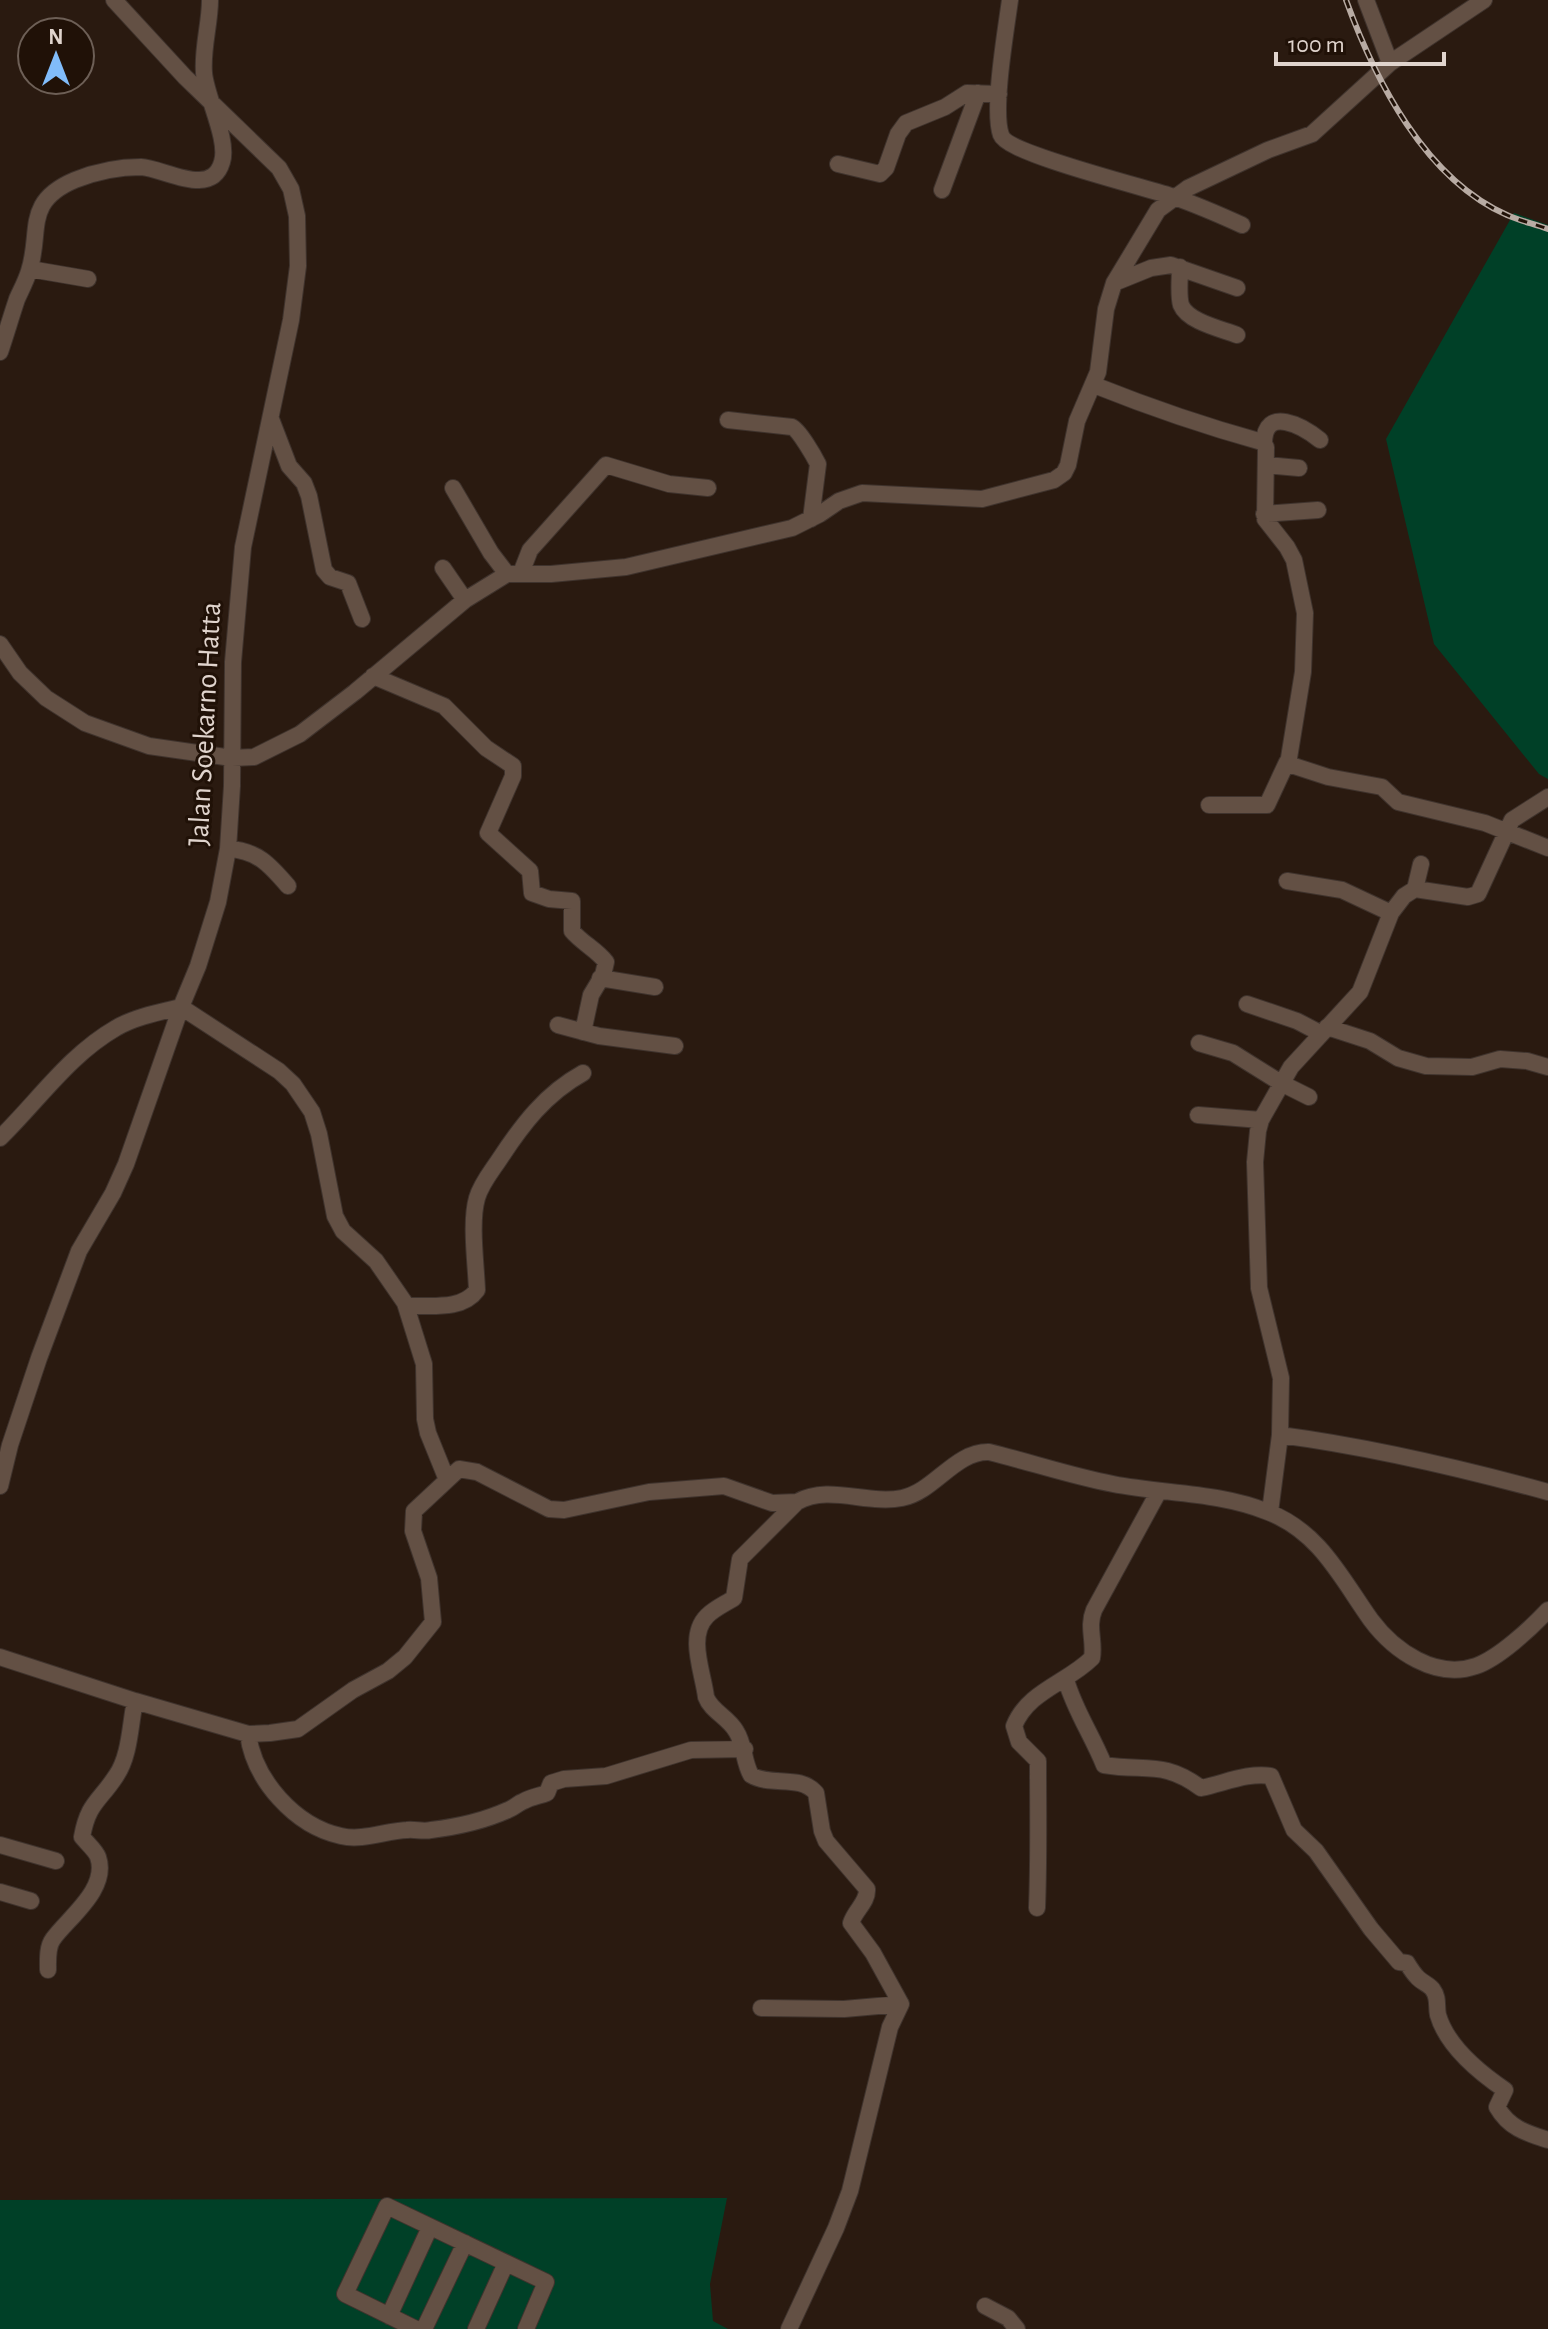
<svg xmlns="http://www.w3.org/2000/svg" width="1548" height="2329" font-family="'Alegreya Sans',sans-serif">
<style>
.green{fill:#004027}
.lines{fill:none;stroke-linecap:round;stroke-linejoin:round}
.minor-casing{stroke:#3f332d;stroke-width:18}
.minor{stroke:#635044;stroke-width:16}
.rail-casing{stroke:#b8aba3;stroke-width:6}
.rail{stroke:#201107;stroke-width:3;stroke-dasharray:9;stroke-linecap:butt}
.labels{text-anchor:middle;stroke-width:6;stroke-linejoin:round;paint-order:stroke}
.street-label{font-size:30px;fill:#e0d4cd;stroke:#201107}
</style>
<rect width="100%" height="100%" fill="#2a1a10"/>
<path class="green" d="M1514,213l34,12v554l-9,-5 -105,-130 -48,-205z
M727,2198l-17,86 3,37 15,8h-728v-129z"/>
<g class="lines">
<defs>
<path id="minor" d="M1010,0c-4,30 -18,110 -9,135 7,19 147,53 173,62 23,8 46,18 68,28
M1366,0l24,63
M838,164l42,10 6,-6 12,-34 8,-11 39,-16 22,-14 32,1
M942,190l36,-97
M1180,267c0,11 -2,28 1,38 7,17 41,24 56,30
M30,269l58,10
M1114,283l37,-15 20,-3 66,23
M0,352c6,-18 11,-35 17,-53 4,-9 9,-18 12,-28 13,-40 -6,-69 46,-91 20,-8 44,-13 66,-13 23,1 70,32 81,-5 7,-22 -16,-65 -18,-89 -2,-25 6,-49 6,-73
M1094,385c55,22 110,41 168,57l4,5 -1,72 22,28 7,13 11,53 -2,59 -15,92 40,13 54,10 16,15 87,21 63,25
M271,419l18,47 15,17 5,13 15,74 6,7 18,6 14,36
M728,420l64,7c7,3 22,29 26,37l-7,55
M1264,444c0,-40 40,-17 56,-4
M1266,465l33,3
M453,488l38,65 16,21
M1264,514l54,-4
M443,568l22,32
M521,573l9,-23 76,-85 63,19 39,4
M0,644l20,29 26,25 39,25 64,23 83,12 22,-1 46,-23 55,-42 110,-92 42,-26h44l75,-7 166,-39 28,-14 19,-13 23,-8 120,6 72,-19 10,-7 4,-8 9,-44 21,-49 8,-63 8,-26 44,-73 30,-22 80,-38 44,-16 78,-71 94,-63
M373,676l71,30 42,42 27,18v10l-25,57 42,38 2,22 17,6 23,2v30c10,12 25,19 34,31l-3,13 -12,20 -8,37
M1209,805h58l20,-43
M228,849c29,1 42,16 60,37
M1287,881l55,9 49,23
M1415,889l6,-25
M600,978l55,9
M1247,1004l50,17 23,12
M558,1025l41,11 76,10
M1327,1027l43,14 28,17 28,8 46,1 28,-8 27,2 21,6
M1199,1043l34,10 48,30 28,14
M1198,1115l63,5
M0,1138c38,-37 69,-83 116,-110 18,-11 44,-16 65,-21l98,64 14,13 19,28 7,22 16,82 8,15 33,30 29,42 19,61 1,55 3,14 19,47
M407,1306c23,-1 55,5 70,-16 -1,-26 -7,-68 0,-92 4,-14 14,-26 22,-38 23,-35 46,-66 84,-87
M1280,1435c91,12 180,33 268,57
M0,1486l10,-41 29,-87 40,-107 34,-58 13,-29 55,-157 17,-41 20,-64 10,-53 4,-63 1,-124 10,-115 48,-227 7,-54 -1,-50 -6,-27 -12,-21 -94,-91 -71,-77
M797,1502c32,-18 70,3 105,-4 32,-6 53,-47 87,-46 41,10 82,24 124,32 51,10 106,8 155,28 52,20 73,66 103,108 23,31 65,60 105,46 23,-8 55,-38 72,-56
M1270,1512l10,-77 1,-57 -22,-90 -4,-126 3,-31 3,-11 30,-53 69,-75 31,-79 13,-17 11,-7 53,8 10,-3 34,-74 36,-23
M0,1657l135,44 113,33 22,-1 28,-4 55,-39 35,-19 17,-14 28,-35 -4,-44 -16,-47 1,-20 45,-42 18,3 72,37 15,1 85,-18 75,-6 48,17 25,-1 -57,57 -6,39c-9,6 -19,10 -27,18 -20,20 -4,56 -1,81 5,14 22,20 30,34 9,14 7,30 15,44 20,12 49,-1 65,18l6,38 4,10 41,48c1,13 -12,21 -16,34l22,30 28,51 -11,23 -40,164 -14,37 -47,101
M1066,1680c9,31 26,55 38,85 42,7 59,-5 97,23 24,-5 48,-16 70,-12l23,54 22,21 55,78 28,33 8,1c3,5 7,11 11,15 5,5 12,7 15,12 6,8 3,16 5,25 9,31 42,58 67,75l-8,17c12,21 29,26 51,33
M248,1734c6,46 47,92 93,102 22,5 44,-5 66,-6 8,-1 16,2 24,0 25,-3 55,-10 77,-20 6,-2 10,-7 16,-9 7,-4 15,-5 23,-8l4,-10 13,-4 42,-3 85,-26 54,-1
M0,1845l56,16
M0,1892l31,9
M1037,1908c2,-50 1,-98 1,-147l-19,-19 -5,-16c14,-35 53,-43 78,-68 3,-17 -5,-31 2,-48l65,-119
M48,1970c0,-10 -1,-23 5,-31 15,-21 56,-50 45,-82 -2,-6 -11,-14 -16,-20 6,-34 17,-35 34,-61 14,-20 14,-51 19,-75
M761,2008l83,1 57,-5
M985,2306l23,12 9,11
M389,2316l41,-89
M416,2329l-71,-35 42,-88 159,76 -20,47
M424,2329l41,-86
M476,2329l30,-66"/>
</defs>
<use href="#minor" class="minor-casing"/>
<use href="#minor" class="minor"/>
<defs>
<path id="rail" d="M1346,0c29,80 79,179 161,215 13,6 28,9 41,14"/>
</defs>
<use href="#rail" class="rail-casing"/>
<use href="#rail" class="rail"/>
</g>
<g class="labels">
<g class="street-label">
<text transform="translate(204 724) rotate(-87)" y="10">Jalan Soekarno Hatta</text>
</g>
</g>
<g transform="translate(56 56)"><circle r="38" fill="#201107" stroke="#6d5f56" stroke-width="2"/>
<path d="M0-6L14 30L0 20L-14 30Z" fill="#81bcfa"/>
<text y="-12" font-size="22" font-weight="bold" text-anchor="middle" fill="#e0d4cd">N</text>
</g>
<path d="M1276 52v12h168v-12" fill="none" stroke="#e0d4cd" stroke-width="4"/>
<text x="1288" y="52" font-size="24" fill="#e0d4cd" stroke="#201107" stroke-width="6" paint-order="stroke">100 m</text>
</svg>
